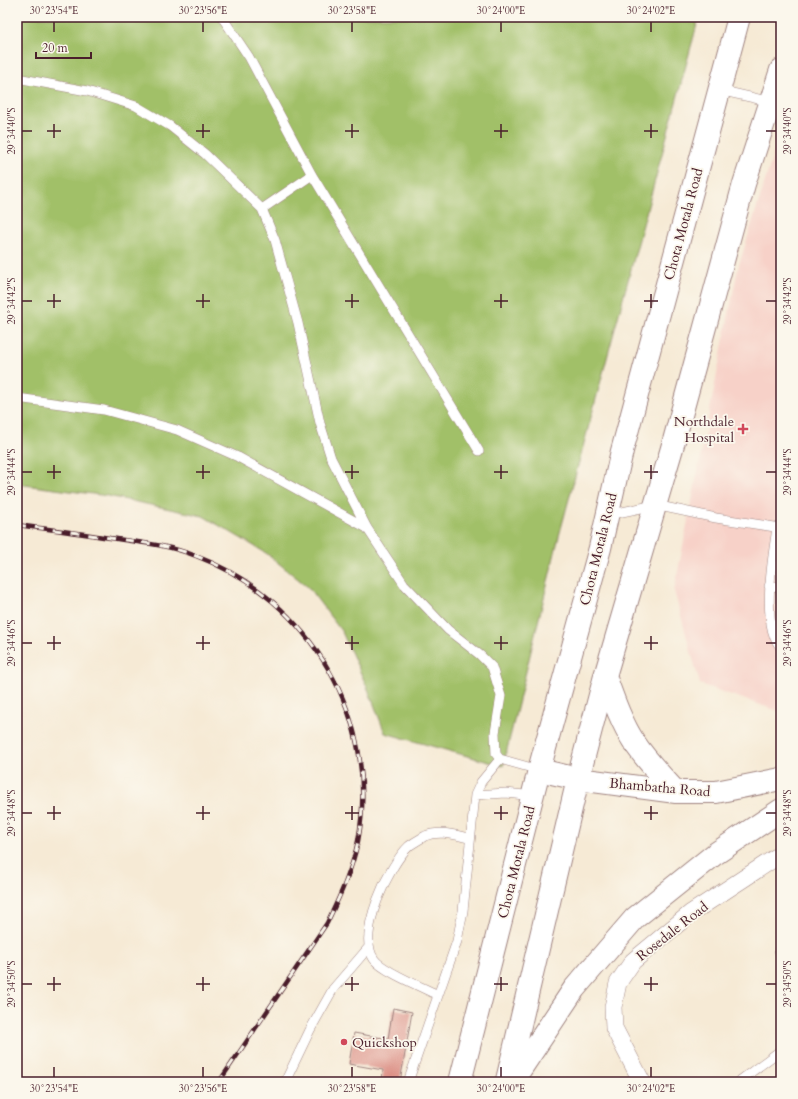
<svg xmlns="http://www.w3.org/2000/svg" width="798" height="1099" font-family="Cardo,serif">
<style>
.built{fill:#f7d1c8}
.green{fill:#a1c067;stroke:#767049}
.building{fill:#db8d83}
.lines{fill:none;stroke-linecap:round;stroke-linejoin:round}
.lane-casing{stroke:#a08480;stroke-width:10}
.street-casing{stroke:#a08480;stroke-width:18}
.secondary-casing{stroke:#a08480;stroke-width:24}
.primary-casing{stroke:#a08480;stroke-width:24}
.lane{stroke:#fff;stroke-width:9}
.street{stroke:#fff;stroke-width:17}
.secondary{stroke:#fff;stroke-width:22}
.primary{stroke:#fff;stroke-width:22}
.rail-casing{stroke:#4a1f2b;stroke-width:4.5}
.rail{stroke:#fbf7ec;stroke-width:3;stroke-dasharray:9;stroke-linecap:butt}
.ticks{fill:none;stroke:#4a1f2b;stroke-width:1.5}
.poi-dot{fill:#d1495b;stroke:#fbf7ec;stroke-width:1.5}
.labels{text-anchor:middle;stroke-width:3.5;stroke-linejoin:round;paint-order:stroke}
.street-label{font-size:14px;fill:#4a1f2b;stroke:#fbf7ec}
.poi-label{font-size:14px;fill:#4a1f2b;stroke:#fbf7ec;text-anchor:end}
.neatline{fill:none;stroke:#4a1f2b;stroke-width:1.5}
.ticks-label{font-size:10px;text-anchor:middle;fill:#4a1f2b}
</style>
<rect width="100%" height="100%" fill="#fbf7ec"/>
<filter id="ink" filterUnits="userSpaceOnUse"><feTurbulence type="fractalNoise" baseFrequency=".025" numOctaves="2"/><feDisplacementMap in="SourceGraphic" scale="8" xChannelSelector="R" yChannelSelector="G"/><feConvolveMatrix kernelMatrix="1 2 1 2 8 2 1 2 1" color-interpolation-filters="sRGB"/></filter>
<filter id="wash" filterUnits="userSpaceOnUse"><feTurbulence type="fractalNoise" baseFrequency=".012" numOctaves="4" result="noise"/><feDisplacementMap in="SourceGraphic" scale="16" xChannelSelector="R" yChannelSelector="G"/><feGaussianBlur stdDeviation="0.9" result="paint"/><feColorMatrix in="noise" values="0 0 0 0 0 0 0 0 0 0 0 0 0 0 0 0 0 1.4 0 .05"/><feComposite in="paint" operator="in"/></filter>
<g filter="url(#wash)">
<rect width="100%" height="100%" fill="#f6ead5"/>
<path class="built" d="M781,130v582l-81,-28 -26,-93 64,-323z"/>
<path class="green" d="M17,17h682l-140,519 -56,230 -118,-33 -17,-44 -26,-57 -34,-45 -42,-34 -63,-37 -95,-20 -91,-12z"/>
<g id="blocks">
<path class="building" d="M393,1008l19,4 -12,70h-18l1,-12 -34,-6 5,-31 34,6z"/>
</g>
</g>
<g filter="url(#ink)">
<use href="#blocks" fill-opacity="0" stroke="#a08480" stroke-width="1"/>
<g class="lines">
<defs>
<path id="lane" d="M222,17l27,40 63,118 167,276
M17,78l70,13 49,15 34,20 35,28 57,55 13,31 23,83 22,100 11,35 36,70 37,56 44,46 32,25 12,12 9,29 -6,37 1,21 4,5 39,11
M719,90l53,12
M262,209l50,-34
M17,398l87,12 73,20 61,27 129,71
M608,515l47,-10 61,13 65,10
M777,528c-4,27 -17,99 4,119
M769,586l12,1
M475,795l31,-2 27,3
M779,950l2,6
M438,995c-14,-7 -56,-24 -64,-36 -18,-25 15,-94 35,-113 4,-3 11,-7 16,-10 14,-6 30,-1 44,2
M285,1082l25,-52 23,-41 36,-42
M408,1082l49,-141 6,-30 12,-116 6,-13 19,-23
M738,1082l43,-32"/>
<path id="street" d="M642,1082l-28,-54 -1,-21 5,-24 15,-22 58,-48 90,-59"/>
<path id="secondary" d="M539,770l61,-222 22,-97 117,-434
M578,779l27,-103 67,-228 72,-264 37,-114"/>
<path id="primary" d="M605,676c8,22 16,46 29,66 12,18 27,34 42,50
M507,1080l71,-301
M460,1082l79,-312 39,9 98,13h40l65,-13
M512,1082l62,-93 61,-71 80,-64 66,-44"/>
</defs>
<use href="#lane" class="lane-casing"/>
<use href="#street" class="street-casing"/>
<use href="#secondary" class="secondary-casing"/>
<use href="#primary" class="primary-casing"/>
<use href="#lane" class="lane"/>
<use href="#street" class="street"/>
<use href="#secondary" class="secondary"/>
<use href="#primary" class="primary"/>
<defs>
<path id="rail" d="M17,525c31,4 62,8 93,13 29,4 59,7 86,18 114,43 185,164 162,285 -6,29 -18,55 -31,82l-108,159"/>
</defs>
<use href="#rail" class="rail-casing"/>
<use href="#rail" class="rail"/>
</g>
</g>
<path class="ticks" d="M54,22v10M203,22v10M352,22v10M501,22v10M651,22v10M54,124v14M203,124v14M352,124v14M501,124v14M651,124v14M22,131h10M47,131h14M196,131h14M345,131h14M494,131h14M644,131h14M766,131h10M54,294v14M203,294v14M352,294v14M501,294v14M651,294v14M22,301h10M47,301h14M196,301h14M345,301h14M494,301h14M644,301h14M766,301h10M54,465v14M203,465v14M352,465v14M501,465v14M651,465v14M22,472h10M47,472h14M196,472h14M345,472h14M494,472h14M644,472h14M766,472h10M54,636v14M203,636v14M352,636v14M501,636v14M651,636v14M22,643h10M47,643h14M196,643h14M345,643h14M494,643h14M644,643h14M766,643h10M54,806v14M203,806v14M352,806v14M501,806v14M651,806v14M22,813h10M47,813h14M196,813h14M345,813h14M494,813h14M644,813h14M766,813h10M54,977v14M203,977v14M352,977v14M501,977v14M651,977v14M22,984h10M47,984h14M196,984h14M345,984h14M494,984h14M644,984h14M766,984h10M54,1067v10M203,1067v10M352,1067v10M501,1067v10M651,1067v10"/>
<g class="poi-dot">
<path d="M741 423h4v4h4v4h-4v4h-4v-4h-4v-4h4z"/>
<circle cx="344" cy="1042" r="4"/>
</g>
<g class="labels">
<g class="street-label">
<text transform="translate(683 224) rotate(-75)" y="5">Chota Motala Road</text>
<text transform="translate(598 549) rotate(-76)" y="5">Chota Motala Road</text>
<text transform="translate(660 787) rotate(5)" y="5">Bhambatha Road</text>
<text transform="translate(516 862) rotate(-76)" y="5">Chota Motala Road</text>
<text transform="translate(672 931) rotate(-38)" y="5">Rosedale Road</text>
</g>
<g class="poi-label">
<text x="734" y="426">Northdale<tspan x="734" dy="16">Hospital</tspan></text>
<text x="352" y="1047" text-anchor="start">Quickshop</text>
</g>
</g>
<rect width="798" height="1099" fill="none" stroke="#fbf7ec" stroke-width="44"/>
<path d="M36 52v6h55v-6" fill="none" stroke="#4a1f2b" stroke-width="2"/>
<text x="42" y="52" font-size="12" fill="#4a1f2b" stroke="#fbf7ec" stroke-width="3" paint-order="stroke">20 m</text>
<rect x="22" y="22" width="754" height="1055" class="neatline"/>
<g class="ticks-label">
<text x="54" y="14">30°23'54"E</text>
<text x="203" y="14">30°23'56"E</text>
<text x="352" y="14">30°23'58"E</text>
<text x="501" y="14">30°24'00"E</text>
<text x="651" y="14">30°24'02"E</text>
<text transform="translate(11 131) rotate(-90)" y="4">29°34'40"S</text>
<text transform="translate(787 131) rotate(-90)" y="4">29°34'40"S</text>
<text transform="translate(11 301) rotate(-90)" y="4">29°34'42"S</text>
<text transform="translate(787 301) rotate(-90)" y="4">29°34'42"S</text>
<text transform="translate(11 472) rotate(-90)" y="4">29°34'44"S</text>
<text transform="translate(787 472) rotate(-90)" y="4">29°34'44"S</text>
<text transform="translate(11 643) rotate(-90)" y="4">29°34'46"S</text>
<text transform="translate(787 643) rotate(-90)" y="4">29°34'46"S</text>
<text transform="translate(11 813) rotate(-90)" y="4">29°34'48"S</text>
<text transform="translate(787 813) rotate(-90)" y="4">29°34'48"S</text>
<text transform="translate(11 984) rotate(-90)" y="4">29°34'50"S</text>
<text transform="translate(787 984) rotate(-90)" y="4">29°34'50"S</text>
<text x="54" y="1092">30°23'54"E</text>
<text x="203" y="1092">30°23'56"E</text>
<text x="352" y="1092">30°23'58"E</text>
<text x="501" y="1092">30°24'00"E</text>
<text x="651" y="1092">30°24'02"E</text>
</g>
</svg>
